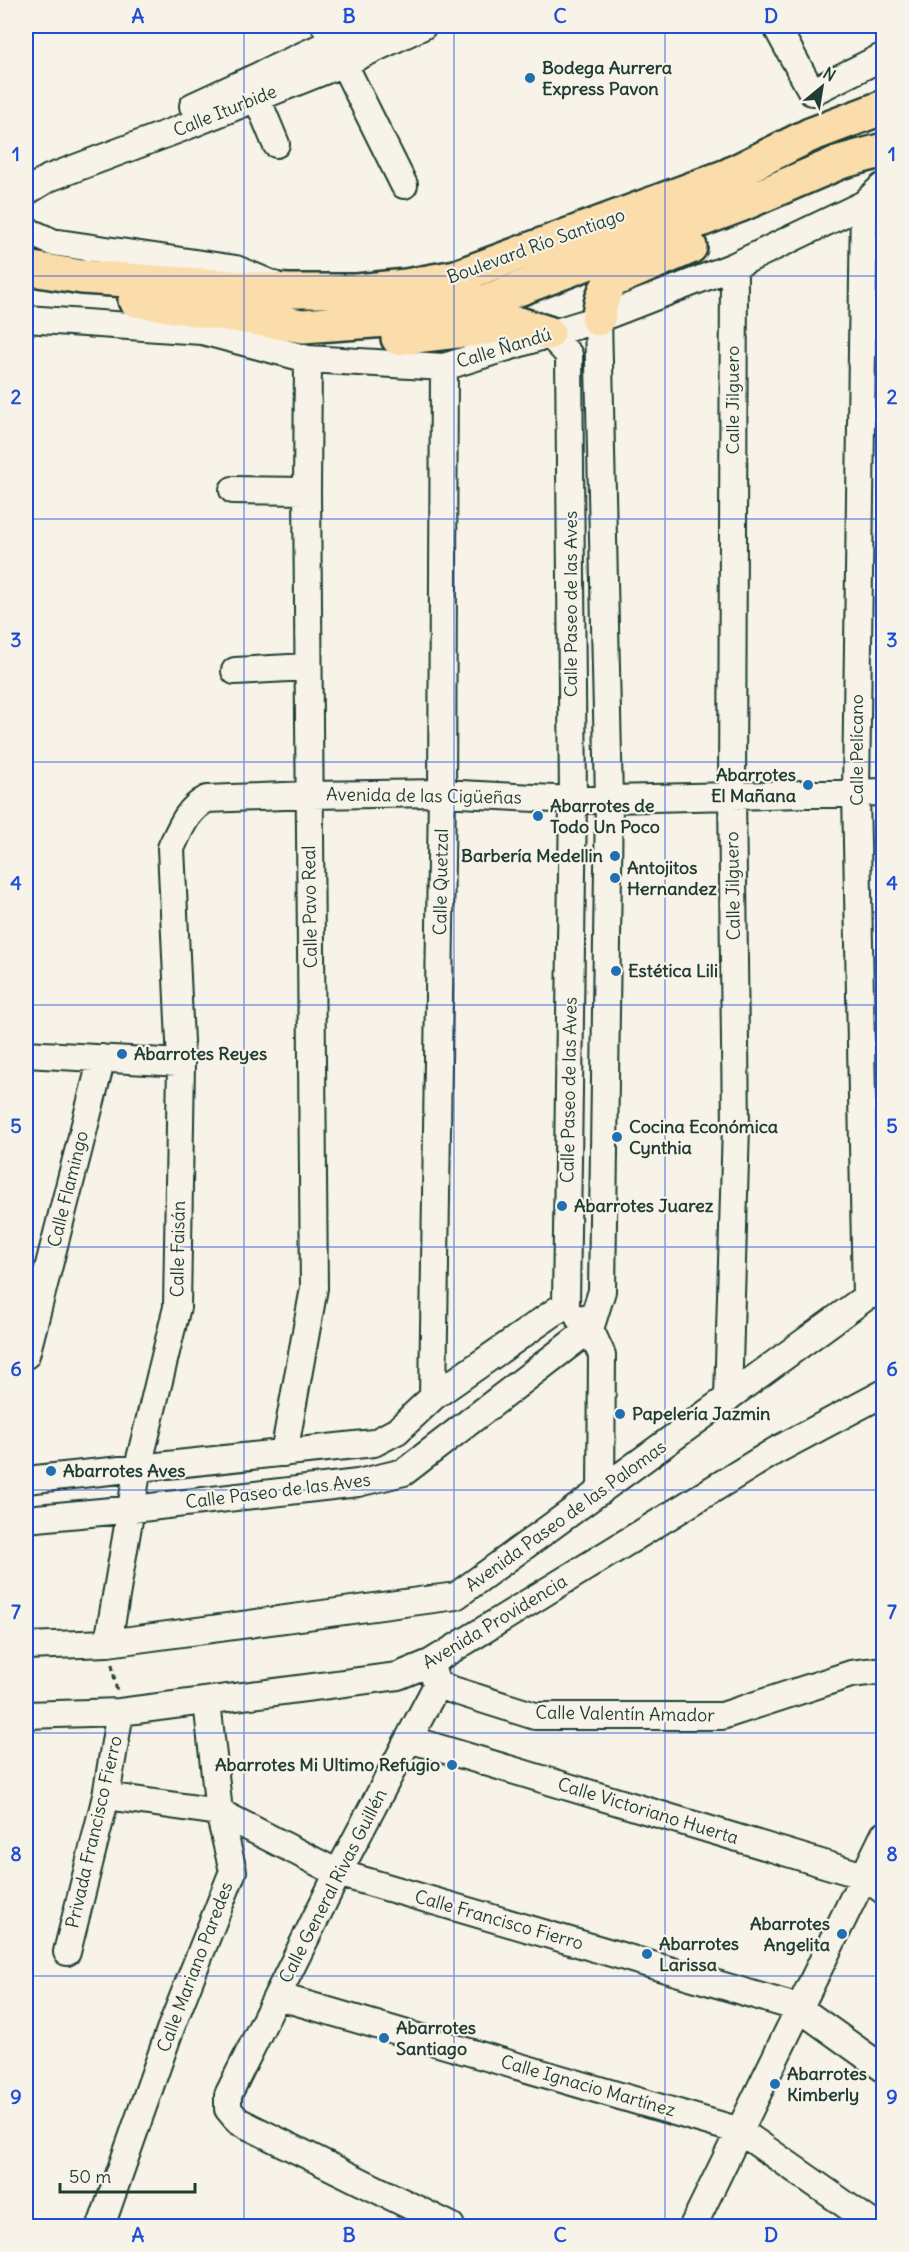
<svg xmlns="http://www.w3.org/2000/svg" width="909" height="2252" font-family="Delius,sans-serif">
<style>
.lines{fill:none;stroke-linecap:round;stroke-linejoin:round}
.minor-casing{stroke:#1f3d34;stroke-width:30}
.major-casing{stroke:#1f3d34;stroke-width:38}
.path{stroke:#1f3d34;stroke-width:3;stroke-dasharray:6 4.5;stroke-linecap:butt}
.minor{stroke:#f7f3e8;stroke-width:26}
.major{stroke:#fbddab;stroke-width:33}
.grid{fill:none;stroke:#1d4ed8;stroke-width:1.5;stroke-opacity:0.55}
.poi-dot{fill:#1f6fb2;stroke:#f7f3e8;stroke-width:2}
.labels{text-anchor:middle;stroke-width:4.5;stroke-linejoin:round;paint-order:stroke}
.poi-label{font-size:18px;font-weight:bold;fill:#1f3d34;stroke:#f7f3e8;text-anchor:start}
.street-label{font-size:18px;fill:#1f3d34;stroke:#f7f3e8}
.neatline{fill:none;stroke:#1d4ed8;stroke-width:2}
.grid-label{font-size:20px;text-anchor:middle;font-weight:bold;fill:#1d4ed8}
</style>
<rect width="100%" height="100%" fill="#f7f3e8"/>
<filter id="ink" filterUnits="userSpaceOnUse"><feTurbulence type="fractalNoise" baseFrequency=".0167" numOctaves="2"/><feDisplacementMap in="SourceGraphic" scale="12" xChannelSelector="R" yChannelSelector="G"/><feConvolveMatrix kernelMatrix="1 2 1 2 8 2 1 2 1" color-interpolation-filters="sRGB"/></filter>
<g filter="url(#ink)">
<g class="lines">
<defs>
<path id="minor" d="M325,26l79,159
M776,26l36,66 72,-36
M251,84l25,60
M193,106l141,-65 39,-15
M26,192l23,-14 133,-50 162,-65 79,-37
M864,204l-8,588 10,505
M26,228l4,4 22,10 184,27 38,16
M26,319l176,12 106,28 136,8 154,-48 136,-53 130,-62 18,-17
M233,490l74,1
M235,671l73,-4
M26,1054l155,9
M579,1318l11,11 12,26 -1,136
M26,1355l76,-297
M433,1397l9,-604 2,-426
M728,1398l8,-272 -4,-331 2,-529
M284,1453l30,-165 -7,-797 1,-132
M26,1480l348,-37 23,-12 36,-34 133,-93 7,-504 -4,-445 -21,-22
M26,1519l107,-10 225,-26 46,-11 186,-143 12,-38 7,-491 -11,-481
M108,1643l30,-176 39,-160 4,-244 -10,-215c9,-19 16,-39 36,-49l102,-4 133,-2 131,7 311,-8
M26,1646l82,-3 348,-47 410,-299 15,-5
M430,1663l7,22 -99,188 -110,222v14l10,12 213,105
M437,1685l98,31h187l129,-42 33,-4
M26,1715l94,-3 278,-36 32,-13 345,-212 109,-58
M409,1739l455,137 20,15
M106,1796l113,16 119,61 461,135 85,61
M67,1952l39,-156 14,-84
M277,1996l463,135 136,95
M101,2226l69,-196 63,-159 -14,-59 -12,-111
M693,2226l191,-391"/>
<path id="major" d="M26,268l56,9 206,14h69l49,-5 50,-9 271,-101 83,-41 74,-28
M135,300l168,26 84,-6 100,-19 253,-96 100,-43 44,-12
M598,319c3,-14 4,-28 15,-39l77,-33
M398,338l121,-14 29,9"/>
</defs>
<use href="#minor" class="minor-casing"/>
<use href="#major" class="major-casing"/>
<path class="path" d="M112,1664l5,29"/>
<use href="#minor" class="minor"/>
<use href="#major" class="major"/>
</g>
</g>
<path class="grid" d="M244,26v2200M454,26v2200M665,26v2200M26,276h858M26,519h858M26,762h858M26,1005h858M26,1247h858M26,1490h858M26,1733h858M26,1976h858"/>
<g class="poi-dot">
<circle cx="530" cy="78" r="6"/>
<circle cx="808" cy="785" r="6"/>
<circle cx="538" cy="816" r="6"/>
<circle cx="615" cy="856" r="6"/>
<circle cx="615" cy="878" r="6"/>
<circle cx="616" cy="971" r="6"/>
<circle cx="122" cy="1054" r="6"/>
<circle cx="617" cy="1137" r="6"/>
<circle cx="562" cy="1206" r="6"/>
<circle cx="620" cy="1414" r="6"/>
<circle cx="51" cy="1471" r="6"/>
<circle cx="452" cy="1765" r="6"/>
<circle cx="842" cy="1934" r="6"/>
<circle cx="647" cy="1954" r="6"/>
<circle cx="384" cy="2038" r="6"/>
<circle cx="775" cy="2084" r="6"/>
</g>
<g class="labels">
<g class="poi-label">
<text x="542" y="74">Bodega Aurrera<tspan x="542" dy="21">Express Pavon</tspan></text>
<text x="796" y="781" text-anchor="end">Abarrotes<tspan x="796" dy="21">El Mañana</tspan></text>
<text x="550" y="812">Abarrotes de<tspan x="550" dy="21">Todo Un Poco</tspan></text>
<text x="603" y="862" text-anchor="end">Barbería Medellin</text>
<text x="627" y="874">Antojitos<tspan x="627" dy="21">Hernandez</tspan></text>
<text x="628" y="977">Estética Lili</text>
<text x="134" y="1060">Abarrotes Reyes</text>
<text x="629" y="1133">Cocina Económica<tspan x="629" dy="21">Cynthia</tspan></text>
<text x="574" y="1212">Abarrotes Juarez</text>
<text x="632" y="1420">Papelería Jazmin</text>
<text x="63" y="1477">Abarrotes Aves</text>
<text x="440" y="1771" text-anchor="end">Abarrotes Mi Ultimo Refugio</text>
<text x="830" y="1930" text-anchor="end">Abarrotes<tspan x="830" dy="21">Angelita</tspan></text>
<text x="659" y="1950">Abarrotes<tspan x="659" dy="21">Larissa</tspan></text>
<text x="396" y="2034">Abarrotes<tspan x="396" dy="21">Santiago</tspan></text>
<text x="787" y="2080">Abarrotes<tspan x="787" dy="21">Kimberly</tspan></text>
</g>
<g class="street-label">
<text transform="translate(225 111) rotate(-22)" y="6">Calle Iturbide</text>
<text transform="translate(536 246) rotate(-20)" y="6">Boulevard Río Santiago</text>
<text transform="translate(504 348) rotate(-17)" y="6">Calle Ñandú</text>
<text transform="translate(733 400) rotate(-90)" y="6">Calle Jilguero</text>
<text transform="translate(571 604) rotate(-90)" y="6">Calle Paseo de las Aves</text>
<text transform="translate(857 750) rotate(-90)" y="6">Calle Pelícano</text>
<text transform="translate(424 796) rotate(1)" y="6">Avenida de las Cigüeñas</text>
<text transform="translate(441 882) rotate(-89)" y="6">Calle Quetzal</text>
<text transform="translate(733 886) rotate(-91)" y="6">Calle Jilguero</text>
<text transform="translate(310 907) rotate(-91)" y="6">Calle Pavo Real</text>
<text transform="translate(569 1090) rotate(-89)" y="6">Calle Paseo de las Aves</text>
<text transform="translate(68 1189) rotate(-76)" y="6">Calle Flamingo</text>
<text transform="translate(178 1249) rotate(-89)" y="6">Calle Faisán</text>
<text transform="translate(278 1491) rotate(-7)" y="6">Calle Paseo de las Aves</text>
<text transform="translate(566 1516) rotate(-36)" y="6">Avenida Paseo de las Palomas</text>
<text transform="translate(495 1622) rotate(-31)" y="6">Avenida Providencia</text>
<text transform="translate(625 1714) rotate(1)" y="6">Calle Valentín Amador</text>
<text transform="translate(648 1811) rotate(17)" y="6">Calle Victoriano Huerta</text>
<text transform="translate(94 1832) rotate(-77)" y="6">Privada Francisco Fierro</text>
<text transform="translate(333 1886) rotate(-63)" y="6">Calle General Rivas Guillén</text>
<text transform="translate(499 1920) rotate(16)" y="6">Calle Francisco Fierro</text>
<text transform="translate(195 1967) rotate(-69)" y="6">Calle Mariano Paredes</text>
<text transform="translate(588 2086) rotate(16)" y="6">Calle Ignacio Martínez</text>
</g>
</g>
<rect width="909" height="2252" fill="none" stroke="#f7f3e8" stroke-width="66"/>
<g transform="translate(822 87) rotate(30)" stroke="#f7f3e8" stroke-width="4.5" paint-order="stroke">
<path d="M0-4.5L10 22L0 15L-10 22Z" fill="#1f3d34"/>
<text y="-9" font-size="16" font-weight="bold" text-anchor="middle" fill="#1f3d34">N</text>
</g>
<path d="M60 2183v9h135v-9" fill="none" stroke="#1f3d34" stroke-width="3"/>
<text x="69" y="2183" font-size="18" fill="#1f3d34" stroke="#f7f3e8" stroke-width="4.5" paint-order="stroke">50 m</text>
<rect x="33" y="33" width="843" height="2186" class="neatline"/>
<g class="grid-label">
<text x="138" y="23">A</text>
<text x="349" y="23">B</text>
<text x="560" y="23">C</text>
<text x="771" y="23">D</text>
<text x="16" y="161">1</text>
<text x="892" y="161">1</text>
<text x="16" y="404">2</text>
<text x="892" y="404">2</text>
<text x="16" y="647">3</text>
<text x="892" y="647">3</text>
<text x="16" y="890">4</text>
<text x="892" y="890">4</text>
<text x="16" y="1133">5</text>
<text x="892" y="1133">5</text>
<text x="16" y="1376">6</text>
<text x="892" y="1376">6</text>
<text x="16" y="1619">7</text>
<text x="892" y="1619">7</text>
<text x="16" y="1861">8</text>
<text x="892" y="1861">8</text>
<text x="16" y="2104">9</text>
<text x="892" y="2104">9</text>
<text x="138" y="2242">A</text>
<text x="349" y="2242">B</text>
<text x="560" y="2242">C</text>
<text x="771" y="2242">D</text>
</g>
</svg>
